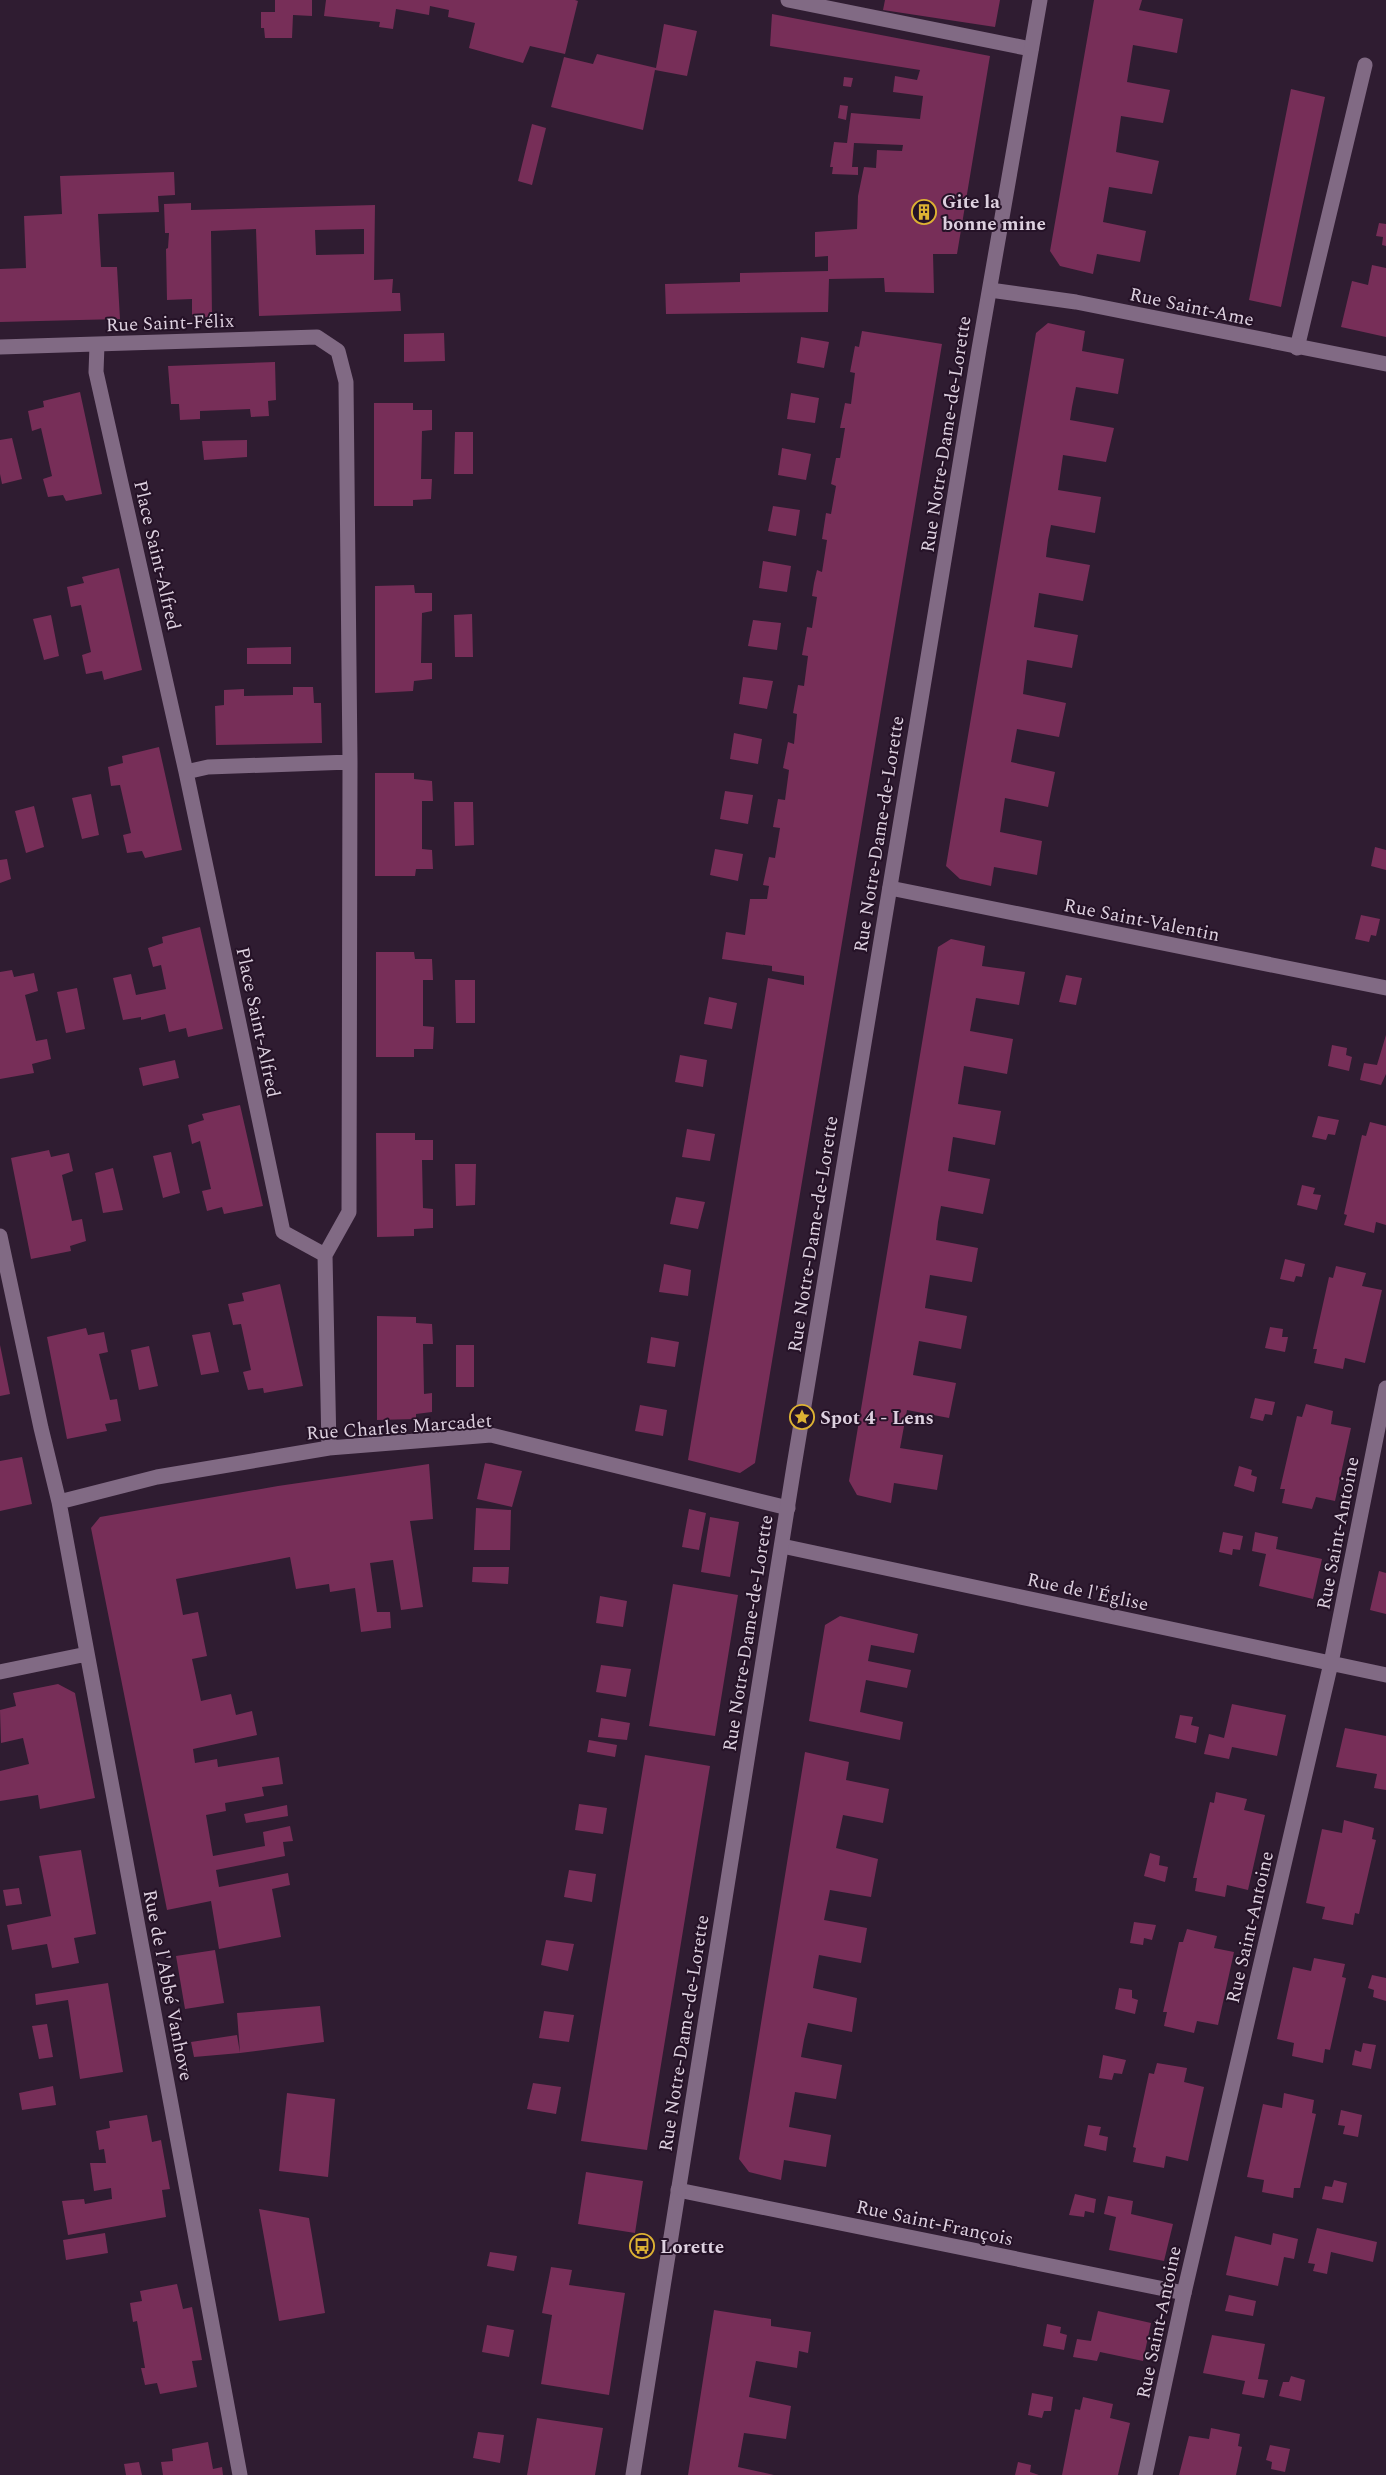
<svg xmlns="http://www.w3.org/2000/svg" width="1386" height="2475" font-family="Spectral,serif">
<style>
.building{fill:#772e58;fill-rule:evenodd}
.lines{fill:none;stroke-linecap:round;stroke-linejoin:round}
.service{stroke:#816a84;stroke-width:15}
.minor{stroke:#816a84;stroke-width:15}
.tertiary{stroke:#816a84;stroke-width:15}
.labels{text-anchor:middle;stroke-width:4;stroke-linejoin:round;paint-order:stroke}
.poi-label{font-size:19px;font-weight:bold;fill:#ddd0df;stroke:#251227;text-anchor:start}
.street-label{font-size:19px;fill:#ddd0df;stroke:#251227}
</style>
<rect width="100%" height="100%" fill="#2f1c31"/>
<path class="building" d="M275,0h37v16l-19,-1 -1,23h-27l-1,-10h-3v-16h14z
M326,0h249l3,1 -13,53 -35,-8 -7,17 -54,-15 6,-25 -27,-6 1,-7 -19,-4 -1,9 -33,-6 -3,20 -14,-2 1,-5 -56,-6z
M885,0h115l-5,27 -112,-17z
M1094,0h48l-3,10 44,9 -6,34 -44,-8 -6,37 43,8 -7,33 -42,-7 -5,36 43,9 -7,33 -43,-7 -6,35 43,9 -6,31 -43,-8 -4,20 -33,-8 -10,-15z
M772,14l218,42 -33,198h-24l1,39 -49,-1 -1,-14 -55,1 -1,33 -162,2 -1,-30 75,-2v-9l88,-2v-15l-13,1v-25l42,-3 1,-33 6,-29 12,1 1,-18 25,1 1,-6 -49,-2 -2,24h6v8l-26,-1 1,-7h-3l4,-25 13,1 4,-30 69,6 3,-23 -30,-4 2,-16 22,4 3,-10 -150,-24z
M664,24l33,7 -10,45 -32,-6 -12,60 -92,-23 13,-50 29,7 4,-10 59,14z
M844,77l9,1 -2,9 -8,-1z
M1291,89l34,8 -44,210 -32,-7z
M840,105l8,1 -2,14 -8,-2z
M532,124l14,4 -14,57 -14,-4z
M174,172l1,23 -17,1 1,16 -61,2 3,53h16l3,52 -120,3v-53l26,-1 -2,-52 38,-2 -2,-38z
M191,203v7l184,-5 -1,75 19,-1 -1,14h8l1,18 -142,5 -3,-87 -45,2 1,86h-20v-18l-25,1 -1,-51 2,-1 1,-15h-4l-1,-29zM364,229v25l-48,1 -1,-25z
M1379,223l7,1v22l-4,-1 1,-8 -7,-1z
M1372,265l14,3v69l-45,-10 11,-46 16,4z
M1048,323l37,8 -3,20 42,8 -6,35 -42,-7 -4,20 -2,13 44,8 -8,34 -43,-7 -5,35 43,7 -6,36 -44,-8 -3,15 -2,17 44,8 -7,36 -44,-8 -2,14 -3,20 44,8 -6,33 -45,-8 -4,34 43,9 -7,34 -42,-8 -6,33 44,10 -7,35 -43,-9 -5,34 42,9 -5,34 -43,-8 -3,19 -31,-7 -14,-13 90,-533z
M862,331l80,13 -187,1119 -15,10 -52,-13 80,-482 36,7v-9l-32,-5v-5l-50,-7 4,-27 19,3 5,-36h17l2,-13 -6,-1 6,-28 6,1 5,-30 -7,-1 5,-28 7,1 4,-30 -6,-2 5,-26 6,2 3,-30 -4,-1 5,-28 6,1 4,-30 -6,-1 5,-28 5,1 5,-31 -5,-1 2,-13 3,-13 5,2 5,-32 -5,-1 4,-26 5,1 5,-28 -5,-2 5,-26h4l5,-30h-5l5,-25 6,1 4,-31 -5,-1 5,-26 4,1z
M444,333l1,28 -41,1v-28z
M801,337l28,5 -5,26 -27,-5z
M275,362l1,38 -8,1 1,15 -18,1 -1,-8 -50,2v8l-20,1 -1,-16h-8l-3,-38z
M80,392l22,102 -36,7 -3,-6 -15,2 -5,-18 9,-3 -11,-48 -9,3 -4,-20 16,-4 -1,-6z
M791,393l28,5 -4,25 -28,-4z
M374,403h39v7h19v20l-10,1 -1,48h11l-1,20 -18,1v6h-39z
M455,432h18v42h-19z
M12,438l10,41 -20,5 -2,-10v-34z
M247,440v17l-43,3 -2,-19z
M782,448l29,6 -5,26 -28,-5z
M773,506l27,4 -4,26 -28,-5z
M763,561l28,5 -4,26 -28,-4z
M119,568l23,102 -38,10 -2,-9 -16,3 -4,-19 9,-3 -10,-47 -10,2 -4,-20 17,-4 -2,-6z
M414,585l1,8h17v18l-10,2 -1,50h11v16l-18,2 -1,10 -38,2v-107z
M472,614l1,43h-18l-1,-42z
M51,615l8,41 -15,4 -11,-41z
M753,620l28,3 -4,27 -29,-4z
M291,647v17h-44v-16z
M743,677l30,4 -6,28 -28,-5z
M293,687h20l1,16h7l1,40 -106,2 -1,-39 9,-1v-15l20,-1v7l49,-1z
M734,733l28,6 -4,25 -28,-5z
M159,747l23,103 -37,8 -3,-7 -15,2 -4,-18 8,-2 -11,-48 -9,1 -3,-19 15,-4 -1,-7z
M375,773h39v6l18,2 1,20h-11v48l10,1 1,19h-17l-1,7h-40z
M725,791l28,4 -5,29 -28,-5z
M91,794l8,41 -17,4 -10,-41z
M454,802h19l1,43 -19,1z
M34,806l10,41 -18,6 -11,-42z
M1375,847l11,3v20l-15,-4z
M715,849l28,5 -5,27 -28,-6z
M7,859l4,20 -11,4v-23z
M1361,915l19,4 -4,17 -5,-1 -2,7 -14,-3z
M200,927l23,102 -35,8 -2,-9 -17,4 -4,-18 -24,6v-3l-18,3 -10,-42 18,-4 5,21 30,-6 -5,-24 -8,2 -5,-19 15,-5 -1,-6z
M951,939l34,7 -3,20 43,6 -6,33 -43,-7 -6,33 43,8 -6,35 -43,-8 -6,38 43,7 -6,34 -42,-8 -5,34 42,8 -7,35 -42,-8 -3,16 -2,18 42,8 -6,34 -42,-7 -5,33 42,8 -6,33 -42,-8 -6,34 43,8 -7,35 -42,-8 -7,38 43,7 -6,35 -43,-7 -3,20 -34,-8 -8,-14 89,-534z
M376,952h38l1,7h17l1,21h-10v46l11,1 -1,22h-19v8h-38z
M12,970l2,7 20,-4 4,18 -13,4 11,46 11,-2 4,20 -19,5 2,9 -34,6v-107z
M1066,975l16,3 -6,27 -17,-3z
M455,980h20v43h-19z
M77,988l8,41 -19,4 -9,-41z
M709,997l28,6 -5,26 -28,-5z
M1386,1035v39l-5,11 -21,-5 4,-17 13,2z
M1332,1045l15,3 -1,7 6,2 -3,14 -21,-5z
M680,1055l27,5 -4,27 -28,-5z
M175,1060l4,18 -36,8 -4,-18z
M240,1105l23,101 -39,8 -2,-7 -15,4 -5,-20 9,-2 -11,-48 -8,3 -4,-19 16,-5 -2,-6z
M1318,1116l21,4 -4,15 -7,-1 -2,6 -14,-3z
M1370,1122l16,4v99l-10,-3 -2,11 -30,-8 3,-10 -3,-1 18,-79 4,1z
M687,1129l28,5 -5,27 -28,-4z
M376,1133h39v7h18v20h-11l1,48 10,1v19l-19,1v7l-37,1z
M49,1150l2,7 18,-4 4,18 -11,4 10,46 10,-2 4,22 -16,5 1,5 -40,8 -20,-101z
M171,1152l9,41 -17,5 -10,-42z
M455,1164h21l-1,41 -19,1z
M113,1168l10,42 -20,3 -8,-40z
M1302,1185l13,3 -2,6 8,1 -4,15 -20,-5z
M676,1197l29,5 -7,27 -28,-5z
M1285,1259l20,5 -3,13 -6,-1 -2,6 -14,-3z
M664,1264l27,6 -3,26 -29,-4z
M1336,1266l30,7 -4,13 20,4 -17,73 -20,-5 -2,11 -29,-6 3,-14h-4l16,-72 4,1z
M280,1284l23,102 -39,7 -1,-5 -15,2 -5,-18 8,-2 -10,-46 -8,1 -5,-21 16,-3 -2,-8z
M377,1316l39,1v6l16,1 1,20h-10l1,50 8,-1v19l-16,2v5l-39,1z
M1270,1327l13,2 -1,8h6l-3,15 -20,-4z
M86,1328l2,7 16,-3 4,20 -9,2 11,46 7,-1 4,22 -16,3 2,7 -40,8 -20,-102z
M210,1332l9,40 -18,3 -9,-40z
M651,1337l28,5 -4,25 -28,-4z
M0,1345l10,49 -10,2z
M456,1345h18v42h-18z
M149,1346l9,40 -19,4 -8,-40z
M1255,1398l20,4 -3,13 -7,-1 -2,7 -13,-3z
M1306,1404l27,7 -2,13 20,4 -16,73 -19,-4 -4,12 -30,-6 3,-14h-5l17,-73 5,1z
M640,1405l27,5 -4,26 -28,-5z
M22,1457l10,47 -32,7v-50z
M485,1463l37,8 -10,36 -35,-8z
M429,1464l4,55 -23,2 13,86 -22,3 -8,-50 -23,3 7,49h13l1,16 -30,4 -6,-44 -25,4 -1,-8 -33,5 -6,-32 -114,22 7,36 15,-3 9,44 -15,3 9,42 30,-7 5,21 16,-4 5,24 -64,14 2,14 22,-4 1,8 61,-10 4,27 -21,3 2,9 -39,7 1,8 -20,4 7,41 52,-10 -2,-14 27,-6 3,15 -10,1 2,14 -69,14 3,17 69,-14 2,12 -18,4 9,48 -62,12 -8,-48 -44,9 -76,-382 9,-11 178,-31z
M1239,1466l13,4 -1,5 6,2 -3,15 -20,-6z
M476,1508l35,2 -1,40h-36z
M689,1509l17,4 -7,37 -17,-3z
M710,1517l29,5 -9,55 -29,-5z
M1223,1532l20,4 -3,14 -7,-1 -1,6 -13,-3z
M1255,1532l23,5 -2,12 46,10 -9,40 -54,-13 7,-32 -14,-3z
M473,1567h36l-1,17 -36,-2z
M1379,1571l7,2v41l-16,-4z
M673,1584l65,11 -23,141 -66,-10z
M600,1596l27,5 -4,26 -27,-4z
M840,1616l78,18 -4,19 -43,-8 -3,16 43,9 -4,18 -41,-8 -6,32 43,10 -3,18 -91,-19 16,-96z
M601,1665l30,4 -5,28 -30,-5z
M58,1684l17,9 20,105 -55,11 -2,-14 -38,6v-30l29,-7 -6,-26 -22,5 -1,-33 16,-4 -3,-13z
M1232,1704l54,11 -9,41 -45,-9 -3,12 -25,-5 5,-20 15,4z
M1180,1715l13,2 -2,8 8,2 -3,16 -21,-5z
M601,1718l29,5 -3,17 -29,-3z
M1345,1728l41,8v54l-12,-2 3,-14 -41,-7z
M589,1740l28,5 -2,12 -28,-5z
M805,1752l44,10 -3,18 43,9 -6,34 -40,-8 -7,33 42,11 -7,38 -41,-7 -6,30 43,8 -6,35 -42,-8 -3,16 -3,17 44,10 -5,34 -44,-9 -4,17 -3,17 41,8 -6,34 -41,-7 -6,35 42,8 -5,32 -42,-7 -3,20 -32,-8 -10,-13z
M645,1755l65,11 -63,384 -66,-9z
M1216,1792l31,7 -3,11 21,5 -17,75 -21,-5 -2,12 -30,-6 2,-13h-4l17,-76 4,1z
M579,1804l28,4 -4,26 -28,-4z
M287,1805l1,11 -42,7 -2,-9z
M1344,1820l30,8 -2,11 4,1 -17,74 -4,-1 -2,12 -31,-6 3,-12 -19,-4 16,-74 20,4z
M81,1850l15,84 -22,4 5,25 -27,5 -5,-24 -35,6 -5,-25 44,-9 -12,-60z
M1150,1853l10,3 -1,9 9,2 -3,15 -21,-6z
M569,1870l27,4 -4,28 -28,-5z
M19,1888l3,16 -16,2 -3,-16z
M1134,1922l22,3 -4,15 -8,-2 -1,7 -13,-2z
M1187,1929l30,7 -3,12 20,4 -16,73 -21,-4 -3,12 -30,-7 3,-14h-4l16,-70h4z
M546,1940l28,4 -6,27 -27,-6z
M215,1950l9,53 -39,6 -9,-53z
M1314,1958l31,6 -3,13 4,1 -16,72 -5,-1 -2,14 -31,-7 2,-13 -17,-4 16,-72 18,4z
M1372,1975l14,3v23l-13,-4 1,-7 -6,-2z
M108,1983l15,89 -43,7 -12,-79 -32,5 -1,-11z
M1119,1988l13,2v8l6,2 -3,14 -20,-5z
M320,2006l4,36 -84,11 -46,4 -3,-15 46,-7 3,18 -3,-40z
M544,2011l30,4 -5,27 -30,-4z
M47,2024l6,33 -14,2 -7,-33z
M1363,2043l13,2 -5,24 -19,-4 3,-15 6,2z
M1103,2055l23,5 -4,14 -8,-1 -2,7 -13,-2z
M1157,2063l30,5 -3,14 20,5 -16,74 -22,-5 -2,12 -31,-6 3,-14 -3,-1 16,-74 5,1z
M533,2083l28,4 -5,27 -29,-5z
M53,2086l3,19 -34,5 -3,-17z
M287,2093l48,6 -7,78 -49,-6z
M1284,2093l30,7 -2,13 4,1 -16,74h-6l-1,10 -31,-6 2,-12 -17,-3 16,-73 19,4z
M1341,2110l21,5 -4,22 -15,-3 2,-8 -7,-1z
M147,2115l5,27 9,-2 9,49 -8,1 4,27 -98,18 -6,-34 22,-2 1,5 27,-5 -1,-11 -17,3 -4,-28h16l-2,-14 -5,1 -3,-19 14,-3 -1,-7z
M1088,2125l13,2 -2,8 9,2 -2,14 -22,-5z
M586,2172l57,9 -8,52 -57,-9z
M1334,2180l13,3 -4,20 -21,-4 3,-13 7,1z
M1075,2194l21,5 -2,14 -9,-2 -1,6 -15,-2z
M1108,2196l25,5 -2,13 42,10 -9,37 -55,-11 7,-33 -12,-3z
M259,2209l50,9 16,95 -46,8z
M1317,2228l60,14 -4,20 -42,-10 -4,22 -14,-3 2,-7 -7,-1z
M105,2233l3,20 -42,7 -3,-20z
M1273,2233l25,6 -4,20 -10,-2 -6,29 -52,-11 9,-39 36,9z
M490,2252l27,4 -3,15 -27,-5z
M551,2267l21,3 -3,15 56,8 -16,102 -68,-11 11,-69 -10,-2z
M177,2284l6,25 9,-2 10,53 -10,1 5,26 -37,7 -3,-11 -12,2 -4,-17h4l-8,-47 -4,1 -3,-19 12,-2 -2,-10z
M1229,2295l27,6 -3,15 -28,-5z
M714,2310l57,9v7l40,6 -3,21 -9,-2 -2,17 -41,-7 -7,36 42,9 -5,33 -42,-6 -6,34 36,8h-86z
M1098,2311l53,12 -8,38 -43,-9 -3,9 -24,-4 4,-18 14,2z
M1047,2324l14,3 -1,6 7,2 -3,15 -21,-4z
M487,2325l27,5 -5,27 -27,-5z
M1212,2335l53,9 -7,35 10,1 -4,18 -22,-4 3,-13 -42,-8z
M1291,2376l14,4 -4,21 -22,-5 4,-14h6z
M1032,2393l21,4 -2,14h-7l-2,7 -14,-3z
M1083,2397l30,7 -3,14 20,5 -12,52h-56l13,-66 5,1z
M537,2418l66,10 -8,47h-68z
M1211,2428l29,6 -2,12 4,1 -6,28h-57l10,-39 20,3z
M478,2432l26,3 -4,28 -27,-5z
M208,2442l5,27 9,-2 1,8h-60l-2,-13 12,-1 -1,-12z
M1270,2445l20,4 -5,23 -14,-3 1,-7 -6,-2z
M139,2462l3,13h-16l-2,-11z
M1018,2462l13,3 -1,7 9,3h-24z"/>
<g class="lines">
<path class="service" d="M1297,348l68,-283
M678,2190l506,103"/>
<path class="minor" d="M788,0l243,49
M990,290l86,12 310,62
M0,347l317,-10 21,14 8,31 4,380 -1,450 -24,43 -42,-23 -97,-460 -90,-400 1,-27
M186,772l22,-5 142,-5
M890,888l496,100
M0,1236l41,192 18,74 181,973
M325,1255l4,193
M59,1502l98,-25 172,-29 162,-13 297,73
M782,1546l604,129
M0,1672l87,-18
M1145,2475l39,-182 147,-630 55,-275"/>
<path class="tertiary" d="M633,2475l161,-1009 185,-1117 61,-349"/>
</g>
<defs>
<symbol id="building-ring" viewBox="-11 -11 22 22"><circle r="9.5" fill="#251227" stroke="#ddb233" stroke-width="1.5"/><path d="M-4-6H4V6H1V3H-1V6H-4ZM-2.5-4.3h1.7v1.8h-1.7ZM.8-4.3h1.7v1.8H.8ZM-2.5-1h1.7V.8h-1.7ZM.8-1h1.7V.8H.8Z" fill="#ddb233"/></symbol>
<symbol id="sight-ring" viewBox="-11 -11 22 22"><circle r="9.5" fill="#251227" stroke="#ddb233" stroke-width="1.5"/><path d="M0-6L1.8-2.2L6-1.7L2.9 1.2L3.7 5.4L0 3.3L-3.7 5.4L-2.9 1.2L-6-1.7L-1.8-2.2Z" fill="#ddb233"/></symbol>
<symbol id="bus-ring" viewBox="-11 -11 22 22"><circle r="9.5" fill="#251227" stroke="#ddb233" stroke-width="1.5"/><path d="M-5-6H5V4H4V6H2V4H-2V6H-4V4H-5ZM-3.5-4V0h7V-4ZM-3.5 1.2v1.5H-2V1.2ZM2 1.2v1.5H3.5V1.2Z" fill="#ddb233"/></symbol>
</defs>
<g fill-rule="evenodd">
<use href="#building-ring" x="910" y="198" width="28" height="28"/>
<use href="#sight-ring" x="788" y="1403" width="28" height="28"/>
<use href="#bus-ring" x="628" y="2232" width="28" height="28"/>
</g>
<g class="labels">
<g class="poi-label">
<text x="942" y="208">Gite la<tspan x="942" dy="22">bonne mine</tspan></text>
<text x="820" y="1424">Spot 4 - Lens</text>
<text x="660" y="2253">Lorette</text>
</g>
<g class="street-label">
<text transform="translate(1192 306) rotate(12)" y="7">Rue Saint-Ame</text>
<text transform="translate(170 322) rotate(-2)" y="7">Rue Saint-Félix</text>
<text transform="translate(945 434) rotate(-81)" y="7">Rue Notre-Dame-de-Lorette</text>
<text transform="translate(158 555) rotate(77)" y="7">Place Saint-Alfred</text>
<text transform="translate(878 834) rotate(-81)" y="7">Rue Notre-Dame-de-Lorette</text>
<text transform="translate(1142 919) rotate(11)" y="7">Rue Saint-Valentin</text>
<text transform="translate(259 1022) rotate(78)" y="7">Place Saint-Alfred</text>
<text transform="translate(812 1234) rotate(-81)" y="7">Rue Notre-Dame-de-Lorette</text>
<text transform="translate(399 1426) rotate(-4)" y="7">Rue Charles Marcadet</text>
<text transform="translate(1337 1533) rotate(-79)" y="7">Rue Saint-Antoine</text>
<text transform="translate(1088 1591) rotate(12)" y="7">Rue de l'Église</text>
<text transform="translate(747 1633) rotate(-81)" y="7">Rue Notre-Dame-de-Lorette</text>
<text transform="translate(1249 1927) rotate(-77)" y="7">Rue Saint-Antoine</text>
<text transform="translate(169 1985) rotate(79)" y="7">Rue de l'Abbé Vanhove</text>
<text transform="translate(683 2033) rotate(-81)" y="7">Rue Notre-Dame-de-Lorette</text>
<text transform="translate(935 2222) rotate(12)" y="7">Rue Saint-François</text>
<text transform="translate(1158 2322) rotate(-78)" y="7">Rue Saint-Antoine</text>
</g>
</g>
</svg>
